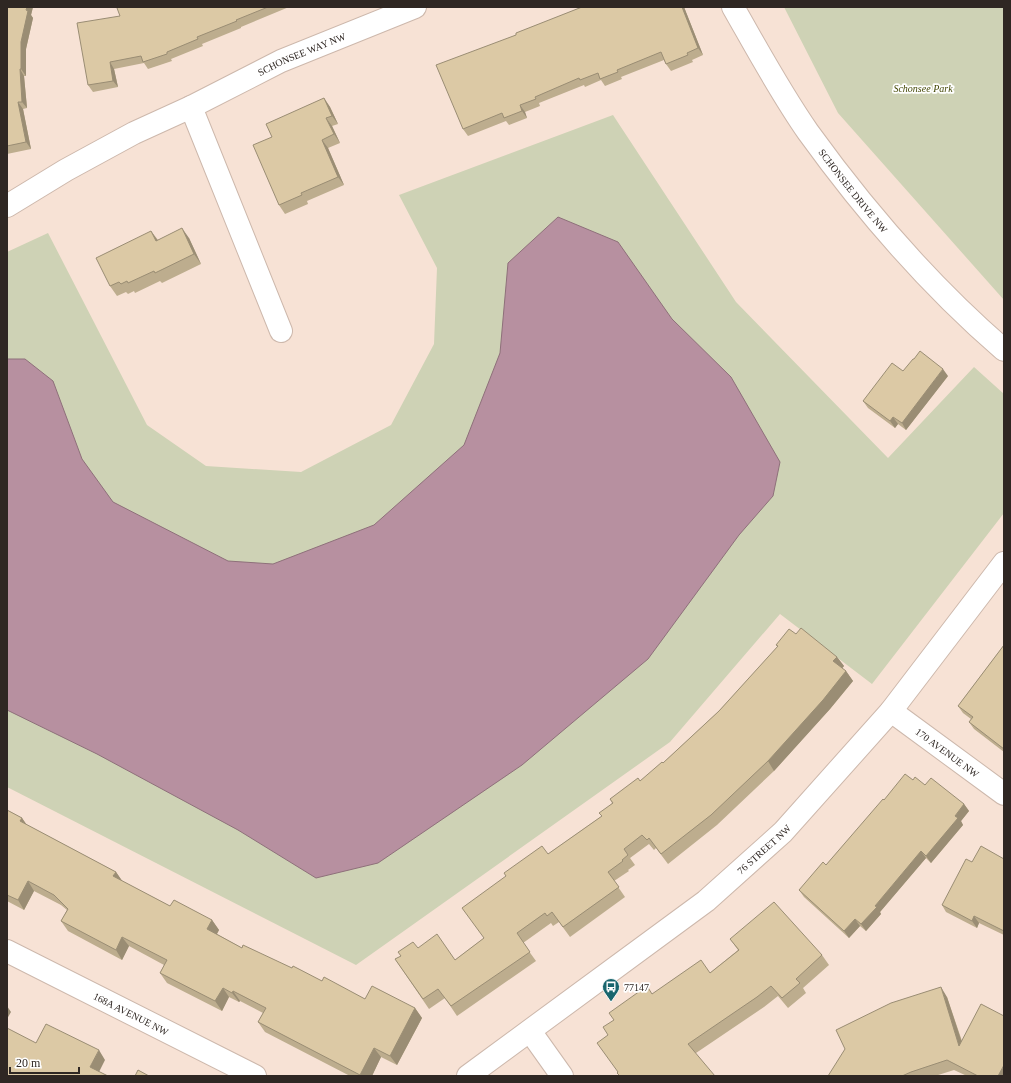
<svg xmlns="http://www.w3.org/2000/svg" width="1011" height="1083" font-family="Georgia,serif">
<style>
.green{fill:#ced2b5}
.water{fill:#b790a0;stroke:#8e707a}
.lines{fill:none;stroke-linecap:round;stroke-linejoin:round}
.street-casing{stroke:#cdb8ac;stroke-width:24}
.secondary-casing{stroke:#cdb8ac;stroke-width:24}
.street{stroke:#fff;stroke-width:22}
.secondary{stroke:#fff;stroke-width:22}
.wall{fill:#bdad8e}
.shaded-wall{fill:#9a8d74}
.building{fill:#dcc9a5;stroke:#9a8d74}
.labels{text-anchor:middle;stroke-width:3.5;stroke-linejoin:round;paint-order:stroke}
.street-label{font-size:10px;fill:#2f2723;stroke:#fff}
.park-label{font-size:10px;font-style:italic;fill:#454907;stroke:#fff}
.poi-label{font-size:10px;fill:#2f2723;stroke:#fff;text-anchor:start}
</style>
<rect width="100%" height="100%" fill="#f7e2d5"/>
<path class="green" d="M784,7h220v293l-166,-187z
M613,115l123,187 152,156 86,-91 30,27v119l-132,171 -92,-70 -110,128 -314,223 -349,-178v-535l41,-19 99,192 59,41 95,6 90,-47 43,-81 3,-76 -38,-73z"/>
<path class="water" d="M558,217l60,25 54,77 59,58 49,85 -7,34 -34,39 -91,124 -126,106 -144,98 -62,15 -78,-48 -141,-76 -90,-44v-351h18l28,22 29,78 31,43 115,59 45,3 101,-39 90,-80 36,-92 8,-90z"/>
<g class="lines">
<defs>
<g id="street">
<path d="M191,107l90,224"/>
<path id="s1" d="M891,711l113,83"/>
<path id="s2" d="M7,951l248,125"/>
<path d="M530,1031l32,45"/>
</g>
<g id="secondary">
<path id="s3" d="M733,7c24,42 47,85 75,125 57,79 122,154 196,218"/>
<path id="s4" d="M7,206l59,-36 68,-37 57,-26 90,-46 134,-54"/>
<path id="s5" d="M468,1076l238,-175 77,-69 108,-121 113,-148"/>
</g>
</defs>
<use href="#street" class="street-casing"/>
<use href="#secondary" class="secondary-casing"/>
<use href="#street" class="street"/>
<use href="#secondary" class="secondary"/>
</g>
<path class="wall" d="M7,7h26l-2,8 2,3 -7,31v27h-2l3,32 -4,1 8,40 -24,5z
M120,7h169l-48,20v1l-39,16 1,2 -32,13 1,2 -24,8 -4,-6 -30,6 4,18 -25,5 -5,-7 32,-69z
M582,7h102l19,48 -11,5 1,2 -22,9 -5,-7 -2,-4 -43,17 1,2 -17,7 -4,-6 -16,7 -1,-2 -45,18 1,3 -15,6 2,6 -18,7 -3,-4 -38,15 -5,-7 53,-94z
M324,98l6,9 8,17 -6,2 8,17 -12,5 16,37 -37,16 1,3 -23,10 -6,-9 -7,-68z
M151,231l7,9 31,-2 12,26 -39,19 -2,-2 -25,12 -1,-2 -6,3 -2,-2 -9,4 -7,-10z
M948,376l-42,54 -8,-6 -3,4 -27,-20 -5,-7z
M796,634l41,23 7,9 -2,2 4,3 7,10 -23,28 -56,62 -57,54 -49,39 -12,-16 -2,2 -5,-6 -19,14 5,7 -7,5 1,1 -15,10 11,16 -55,40 -11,-15 -6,4 -2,-3 -28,20 13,18 -79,55 -12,-18 -16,11 -34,-50 23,-11 37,12 29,-22 64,-84 54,-38 10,-13 -2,-4 30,-18 23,-18 56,-52 59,-64 -2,-2z
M1004,645v107l-30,-23 -5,-7 2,-3 -8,-6 -5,-7z
M913,780l51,24 5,7 -8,10 2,4 -32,38 -5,-5 -46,54 1,2 -15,17 -6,-5 -11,12 -45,-41 -5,-7 27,-25 58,-65z
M7,810l15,8 5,7 89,47 6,9 48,25 42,14 7,10 -2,4 25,14 50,20 30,13 43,18 50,9 7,10 -25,47 -16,-8 -9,19h-22l-85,-44 -7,-10 5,-9 -23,-12 -1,1 -10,-5 -7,14 -55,-28 -7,-10 4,-8 -35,-19 -7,14 -54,-29 -7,-10 6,-11 -6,-5 -27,-14 -10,19 -17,-9z
M1004,859v76l-25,-12 -2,5 -31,-16 -4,-7 30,-43z
M730,939l92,16 7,10 -26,23 3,5 -18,15 -10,-12 -14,11 -68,46 -78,19 -10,-37 44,-41 58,-21 28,-23z
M947,997l15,44 42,35h-37l-13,-6 -19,6h-107z"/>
<path class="shaded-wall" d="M27,7h6l-2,8 2,3 -7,31v27l-5,-7v-27z
M682,7h2l19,48 -5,-7z
M110,62l4,7 4,18 -5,-6z
M20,69l4,7 3,32 -5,-6z
M324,98l6,9 8,17 -6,-8z
M18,102l5,7 8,40 -5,-7z
M520,105l5,7 2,6 -5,-7z
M326,118l6,8 8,17 -6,-9z
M322,140l6,8 16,37 -6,-8z
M182,228l7,10 12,26 -7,-10z
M151,231l7,10h-2z
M943,369l5,7 -42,54 -4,-7z
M893,417l5,7 -3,4 -5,-7z
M837,657l7,9 -4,5 -7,-10z
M846,671l7,10 -23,28 -56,62 -6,-10z
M964,804l5,7 -8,10 2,4 -32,38 -5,-7z
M22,818l6,9 -8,-6z
M921,851l5,7 -46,54 1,2 -15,17 -5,-7 14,-18z
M116,872l7,10 -10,-6z
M28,881l6,10 -10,19 -6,-10z
M974,916l5,7 -2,5 -5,-7z
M855,919l5,7 -11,12 -5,-7z
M212,920l7,10 -5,9 -7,-10z
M122,937l7,9 -7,14 -6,-10z
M941,987l6,10 19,58 -7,-9z
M223,988l6,9 -7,14 -7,-10z
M233,991l7,10 -1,1 -7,-9z
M7,1006l4,6 -4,7z
M415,1008l7,10 -25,47 -7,-9z
M374,1048l7,9 -9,19h-11l-1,-1z
M99,1050l6,10 -8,16 -7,-9z
M1004,1065v11h-6z"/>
<path class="building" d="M7,7h20l-1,3 2,1 -7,31v27h-1l2,33h-4l8,40 -19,4z
M120,7h148l-32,13 1,1 -40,16 1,2 -31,13v2l-24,8 -2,-6 -31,6 3,19 -25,4 -11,-62 43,-7 -3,-8z
M582,7h100l16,41 -11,5 1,2 -22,9 -5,-12 -44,18 1,2 -18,7 -2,-6 -18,7 -1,-2 -44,19 1,2 -16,6 2,6 -18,7 -2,-5 -39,16 -27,-64 80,-30v-2z
M324,98l8,18 -6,2 8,16 -12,6 16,37 -37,16 1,2 -23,10 -26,-60 19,-8 -6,-13z
M182,228l12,26 -39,19 -1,-2 -26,12 -1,-2 -6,3 -2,-2 -9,4 -14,-28 55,-27 5,10z
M920,351l23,18 -41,54 -9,-6 -3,4 -27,-20 29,-38 11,8 10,-12h1z
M801,628l36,29 -4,4 13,10 -23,29 -55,61 -57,54 -50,39 -12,-16 -2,2 -5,-5 -18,14 4,6 -6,5 1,1 -15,11 11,15 -56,40 -11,-15 -5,4 -2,-3 -28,20 13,19 -79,54 -13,-17 -15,10 -28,-40 6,-3 -3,-4 15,-10 5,6 19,-14 18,26 29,-22 -22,-30 44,-32 -2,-3 38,-27 6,8 54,-38 -3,-3 14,-10 -3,-4 28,-21 2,3 22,-19 1,1 56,-52 59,-65 -2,-1 13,-16 7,5z
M1004,645v104l-35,-27 4,-5 -15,-11z
M905,774l8,6 2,-3 10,8 6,-7 33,26 -9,12 3,2 -32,38 -5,-5 -46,55 2,1 -16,17 -6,-5 -11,12 -45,-41 24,-28 3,3 57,-66 1,1z
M7,810l15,8 -2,3 96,51 -3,4 57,30 4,-6 38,20 -5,9 35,19 1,-3 49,23 1,-2 29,15 2,-4 41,22 7,-13 43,22 -25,48 -16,-8 -14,27 -102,-53 8,-14 -33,-17 -1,2 -9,-5 -8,13 -55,-28 7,-13 -45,-23 -6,13 -55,-29 7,-12 -14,-14 -26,-14 -10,19 -11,-5z
M981,846l23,13v72l-30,-15 -2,5 -30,-16 24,-46 6,3z
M774,902l48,53 -26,24 4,4 -18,15 -11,-12 -14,11 -69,47 27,32h-95l-3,-3 1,-1 -21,-29 11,-8 -5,-8 11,-7 -5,-7 38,-27 5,8 49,-34 9,13 29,-23 -9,-11z
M941,987l18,59 22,-42 23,12v49l-6,11h-20l-31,-16 -36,12 -9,4h-74l17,-27 -9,-19 55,-27z
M46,1024l53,26 -9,17 18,9h-101v-48l29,15z
M138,1070l11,6h-14z"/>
<defs>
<symbol id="bus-pin" viewBox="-11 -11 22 30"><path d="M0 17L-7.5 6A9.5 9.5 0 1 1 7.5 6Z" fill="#18656d" stroke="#fff"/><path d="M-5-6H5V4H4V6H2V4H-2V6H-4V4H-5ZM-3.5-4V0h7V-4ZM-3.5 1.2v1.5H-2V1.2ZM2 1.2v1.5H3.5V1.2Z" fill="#fff"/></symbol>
</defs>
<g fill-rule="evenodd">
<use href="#bus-pin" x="601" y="977" width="20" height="27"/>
</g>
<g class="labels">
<g class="street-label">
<text dy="4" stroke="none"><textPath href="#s4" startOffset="332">SCHONSEE WAY NW</textPath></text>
<text dy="4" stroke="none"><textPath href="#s3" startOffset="220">SCHONSEE DRIVE NW</textPath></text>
<text dy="4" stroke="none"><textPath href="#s1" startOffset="70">170 AVENUE NW</textPath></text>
<text dy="4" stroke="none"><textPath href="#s5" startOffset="373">76 STREET NW</textPath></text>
<text dy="4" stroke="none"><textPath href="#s2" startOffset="139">168A AVENUE NW</textPath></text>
</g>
<g class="park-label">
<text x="923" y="92">Schonsee Park</text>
</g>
<g class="poi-label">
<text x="624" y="991">77147</text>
</g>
</g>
<rect width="1011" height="1083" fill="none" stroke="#2f2723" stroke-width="16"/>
<path d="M10 1067v6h69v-6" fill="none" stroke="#2f2723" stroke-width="2"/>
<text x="16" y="1067" font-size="12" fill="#2f2723" stroke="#ffffff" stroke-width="3" paint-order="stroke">20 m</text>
</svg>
